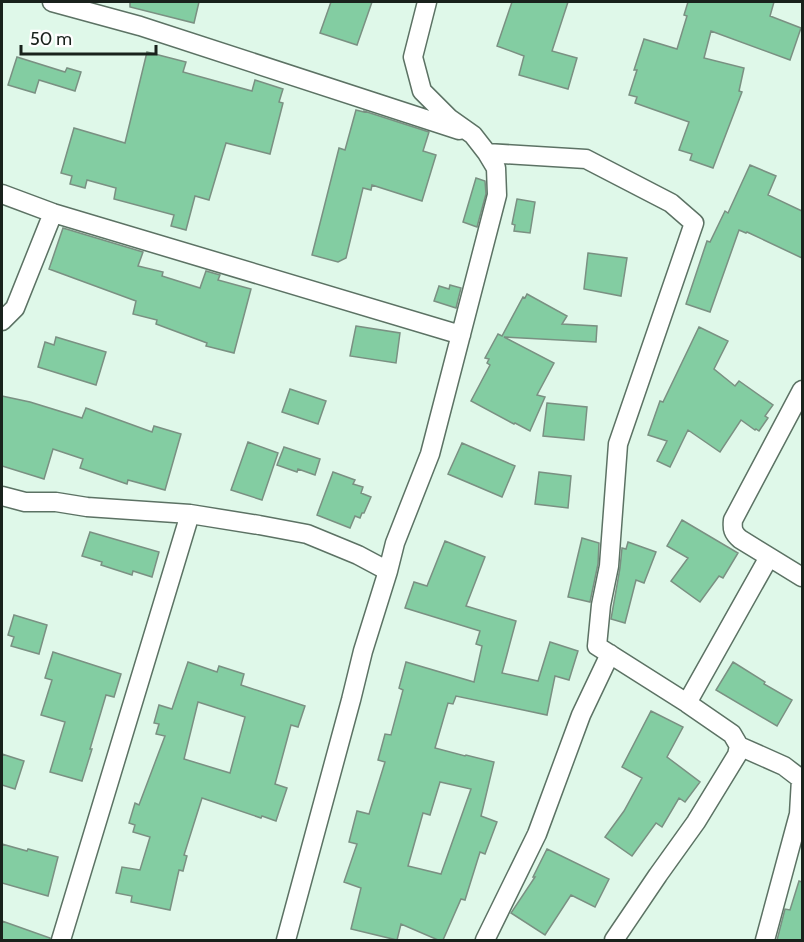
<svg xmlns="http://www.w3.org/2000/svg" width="804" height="942" font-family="Cabin,sans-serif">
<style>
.building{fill:#83cda2;stroke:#7a9082;stroke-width:1.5;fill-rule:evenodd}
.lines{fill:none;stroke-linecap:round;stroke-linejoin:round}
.street-casing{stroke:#5c7264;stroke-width:21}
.street{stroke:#fff;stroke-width:18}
</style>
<rect width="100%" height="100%" fill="#dff8e9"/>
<path class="building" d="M130,2h69l-5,21 -64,-16z
M331,2h41l-15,43 -37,-12z
M512,2h56l-16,49 25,7 -9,31 -49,-14 5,-19 -27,-10z
M688,2h86l-4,14 31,12 -11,32 -79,-29 -7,27 40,10 -5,23 3,1 -29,76 -23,-8 2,-6 -13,-4 10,-28 -54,-19 2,-6 -8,-2 8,-25h-3l10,-31 33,10 10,-33 -3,-1z
M147,52l39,10 -3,10 69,19 3,-11 28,9 -4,13 4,1 -13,51 -44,-11 -17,57 -14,-4 -9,34 -15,-4 3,-11 -60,-16 2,-11 -29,-8 -2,8 -15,-4 2,-8 -11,-3 13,-45 51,15z
M17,57l48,15 2,-4 14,4 -6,19 -36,-11 -4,13 -27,-8z
M356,110l8,2v-1l65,21 -6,19 13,4 -14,46 -50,-16 -1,5 -8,-2 -17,70 -8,4 -26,-7 27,-107 6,2z
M750,165l26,11 -8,19 34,16v47l-55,-26 -1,1 -7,-3 -29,82 -24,-8 21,-63 3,1 15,-31 3,2z
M476,178l9,3 1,13 -9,33 -14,-5z
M517,199l18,3 -5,31 -16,-2 1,-6 -3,-1z
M63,228l80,24 -5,14 25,6 -1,4 38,12 6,-17 14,4 -2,5 33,9 -17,64 -28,-7 1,-3 -51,-19 1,-4 -24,-6 3,-13 -87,-32z
M588,253l39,5 -6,38 -37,-7z
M450,285l11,3 -5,20 -22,-7 5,-15 10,3z
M527,294l40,22 -5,8 35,2 -1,16 -92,-5 50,26 -17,32 8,2 -15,34 -15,-8 -1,1 -43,-23 19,-36 -3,-2 2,-4 -4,-1 13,-24 4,2 21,-39 2,1z
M356,326l44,7 -4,30 -46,-7z
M699,327l29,14 -14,28 21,17 4,-5 34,24 -8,11 3,2 -9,13 -3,-2 -1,1 -14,-10 -21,32 -32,-22 -18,37 -13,-6 10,-20 -19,-6 12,-34 3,1z
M56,337l50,15 -10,33 -58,-18 7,-25 9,3z
M290,389l36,12 -8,23 -36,-12z
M2,396l28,6 52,16 4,-10 66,24 2,-6 27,8 -16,56 -37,-10 -1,4 -47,-16 3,-9 -30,-10 -9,30 -42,-13z
M547,403l40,4 -3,33 -41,-4z
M248,442l30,11 -16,47 -31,-10z
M462,443l53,23 -13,31 -54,-23z
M284,447l36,12 -5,16 -17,-6 -1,3 -20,-7z
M333,472l22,8 -2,4 10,3 -2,6 10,4 -7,16h-2l-2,5 -5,-2 -5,12 -33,-13z
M539,472l32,4 -3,32 -33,-4z
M682,520l56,33 -15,25 -4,-2 -19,26 -29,-21 17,-23 -21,-12z
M90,532l69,20 -7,25 -19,-6 -1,4 -31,-10 1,-3 -20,-6z
M582,538l17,5 -1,21 -8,38 -22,-5z
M445,541l40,16 -19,49 50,15 -14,52 36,8 12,-39 28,9 -9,29 -14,-4 -8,39 -91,-19 -3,8 -5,-1 -13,45 30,8 1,-1 28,7 -13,54 16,6 -12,32 -5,-2 -15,48 -4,-1 -18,41h-5l-37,-16 -4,16 -46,-11 10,-41 -17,-6 13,-38 -8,-2 8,-31 12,3 16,-52 -7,-2 7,-26 6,1 12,-45 -4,-2 7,-26 68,20 8,-36 -6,-2 4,-13 -75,-23 9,-26 13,4zM440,782l31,7 -30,85 -33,-8 15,-53 7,2z
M628,542l28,10 -12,31 -8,-3 -11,43 -14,-4 9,-51 2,-20 4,1z
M14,615l33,10 -8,29 -28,-8 3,-9 -6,-2z
M53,652l68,22 -7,23 -8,-2 -16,54h2l-10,32 -32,-9 15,-50 -24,-7 11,-35 -7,-2z
M188,662l29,10 2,-6 25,8 -3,11 64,21 -7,21 -7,-2 -16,59 12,4 -11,33 -14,-5 -1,2 -59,-20 -18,57 3,1 -4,15 -4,-1 -9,40 -39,-8 1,-6 -16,-3 6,-26 18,3 10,-33 -17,-5 2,-7 -6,-2 6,-20 4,2 26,-69 -9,-2 3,-10 -5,-1 5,-18 13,4zM198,702l47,15 -15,56 -46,-14z
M733,662l32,20 -1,2 28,16 -15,26 -61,-36z
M651,711l32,16 -16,30 33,25 -15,20 -6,-4 -17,29 -6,-4 -24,33 -27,-19 19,-26 18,-33 -20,-11z
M2,754l22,7 -9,28 -13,-4z
M2,844l25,7 1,-2 30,8 -10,39 -46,-13z
M547,849l62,30 -14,28 -24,-12 -26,40 -34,-22 24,-36h-2z
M799,881l3,1v58h-25l8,-31 5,1z
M2,921l48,17v2h-48z"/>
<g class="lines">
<defs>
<path id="street" d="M52,2l88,24 319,104
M487,153l99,6 85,44 23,20 -76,221 -9,122 -8,39 -4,41 90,57 45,31 7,12 -2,9 -41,67 -38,53 -44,65
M2,194l51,19 408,122
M2,321l13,-13 38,-95
M802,390l-69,130c-1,9 0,13 7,19l62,38
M2,496l23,6h31l31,5 103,7 69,11 48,9 51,21 30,16
M687,703l82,-146
M739,746l45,20 17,13 -2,35 -34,126
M61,940l129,-426
M286,940l65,-240 12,-49 25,-80 7,-28 35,-89 67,-259 -1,-27 -9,-15 -14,-18 -24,-17 -27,-27 -9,-34 14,-55
M485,940l52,-106 44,-119 29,-61"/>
</defs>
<use href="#street" class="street-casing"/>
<use href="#street" class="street"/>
</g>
<rect width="804" height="942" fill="none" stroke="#19221c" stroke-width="6"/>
<path d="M21 45v9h135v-9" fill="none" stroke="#19221c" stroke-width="3"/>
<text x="30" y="45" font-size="18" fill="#19221c" stroke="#fefefe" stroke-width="4.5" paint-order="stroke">50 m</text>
</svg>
